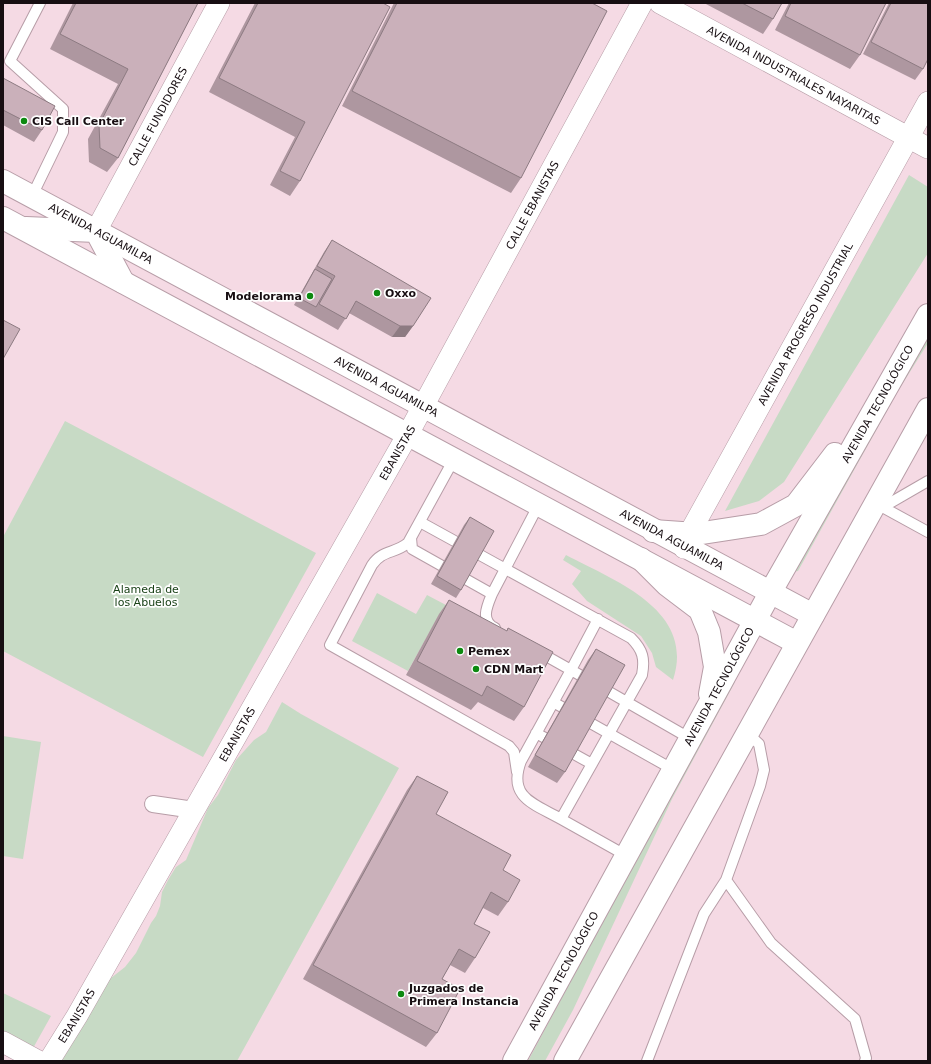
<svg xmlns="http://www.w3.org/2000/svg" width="931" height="1064" font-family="'DejaVu Sans',sans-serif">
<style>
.green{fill:#c7dac5}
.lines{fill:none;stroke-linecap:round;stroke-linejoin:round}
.service-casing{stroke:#b79da7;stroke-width:12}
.pedestrian-casing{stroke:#b79da7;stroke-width:18}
.minor-casing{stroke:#b79da7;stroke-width:22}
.primary-casing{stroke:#b79da7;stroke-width:24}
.trunk-casing{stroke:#b79da7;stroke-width:24}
.service{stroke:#fff;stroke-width:10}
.pedestrian{stroke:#fff;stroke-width:16}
.minor{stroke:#fff;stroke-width:21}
.primary{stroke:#fff;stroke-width:22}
.trunk{stroke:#fff;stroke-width:22}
.wall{fill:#ae97a0}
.shaded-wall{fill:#8d7b82}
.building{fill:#cab0ba;stroke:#8d7b82}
.poi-dot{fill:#0c8910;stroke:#fff;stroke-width:1.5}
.labels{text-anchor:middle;stroke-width:3.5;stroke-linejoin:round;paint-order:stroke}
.street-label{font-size:11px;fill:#170e12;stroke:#fff}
.poi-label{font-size:11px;font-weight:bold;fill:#170e12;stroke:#fff;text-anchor:start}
.park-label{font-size:11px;fill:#194117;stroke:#fff}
</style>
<rect width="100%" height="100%" fill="#f5dae4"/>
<path class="green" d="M909,175l19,12v66l-144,229 -25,19 -34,10z
M928,336v7l-30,48 -100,180 -5,1z
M65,421l251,132 -113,204 -200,-106v-114z
M566,555c49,26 130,55 107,125l-17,-13 -4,-14 -11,-17 -54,-35 -15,-17 9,-13 -18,-11z
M377,593l39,21 11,-19 36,19 -6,11 -18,-10 -31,56 -56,-30z
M731,680l4,2 -63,117 -99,211 -28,51h-17z
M282,702l19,12 98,54 -162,293h-188l62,-83 14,-11 11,-14 15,-30 5,-7 4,-10 2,-14 6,-12 8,-13 10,-7 22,-52 10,-13 18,-35 18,-20 12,-8z
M3,736l38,6 -18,117 -20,-3z
M3,993l48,23 -19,34 -29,-15z"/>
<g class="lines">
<defs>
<path id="service" d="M32,196l31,-64v-23l-53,-48 30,-58
M454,459l-46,84c-14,11 -26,7 -36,22l-42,80 179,101 5,6 3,20
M875,503l53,29
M883,507l45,-26
M420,522l211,116c12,12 14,21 11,37l-81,144 66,37
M411,538l1,11 80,45 47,-90
M492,594c-5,12 -12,27 3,34
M539,652l32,18 27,-51
M553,702l121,68
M536,733l56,31
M561,819c-26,-15 -54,-21 -40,-58l50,-91 120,69
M726,880l45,63 84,76 11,39 -1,3
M647,1061l57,-147 22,-34 34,-94 4,-16 -5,-26 -12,-11"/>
<path id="pedestrian" d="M153,804l41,6"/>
<g id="minor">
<path id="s1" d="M660,3l268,145"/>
<path id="s2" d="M96,231l123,-228"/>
<path id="s3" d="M684,548l5,-14 239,-432"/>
<path d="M3,1042l35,19"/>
<path id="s4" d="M49,1061l28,-45 331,-582 234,-431"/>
</g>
<g id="primary">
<path id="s5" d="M3,181l810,434"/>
<path d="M3,218l794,425"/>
<path d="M26,228l70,3 27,51"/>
</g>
<g id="trunk">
<path d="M653,531l43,3 65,-10 35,-19 39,-51"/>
<path d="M641,559l26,26 33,25 9,22 6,35 -5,27"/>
<path id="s6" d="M514,1061l256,-468 158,-278"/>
<path d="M565,1061l363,-652"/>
</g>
</defs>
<use href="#service" class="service-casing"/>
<use href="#pedestrian" class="pedestrian-casing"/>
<use href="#minor" class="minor-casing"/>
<use href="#primary" class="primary-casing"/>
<use href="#trunk" class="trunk-casing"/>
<use href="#service" class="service"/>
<use href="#pedestrian" class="pedestrian"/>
<use href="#minor" class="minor"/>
<use href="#primary" class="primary"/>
<use href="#trunk" class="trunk"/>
</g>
<path class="wall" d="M73,3h125l-80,155 -11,14 -18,-10 -1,-23 30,-55 -68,-35z
M255,3h128l-83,178 -10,15 -20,-11 25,-48 -86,-45z
M394,3h198l-71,175 -10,15 -169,-87z
M704,3h78l-9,16 -10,15z
M789,3h97l-26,52 -10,14 -75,-39z
M889,3h39l-5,66 -8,11 -52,-26z
M3,78l39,52 -8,12 -31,-17z
M332,240l81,86 -8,11h-13l-43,-24 -11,17 -44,-25 30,-53z
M470,517l-9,73 -5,8 -25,-14 33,-59z
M449,600l75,107 -10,14 -36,-19 -7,8 -65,-35 33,-61z
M596,649l-31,123 -8,11 -29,-16 60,-107z
M417,776l19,38 67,56 5,32 -10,14 -15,-8 -9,16 1,34 -10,15 -15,-8 -8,14 -5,54 -11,14 -123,-68 104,-189z"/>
<path class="shaded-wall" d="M400,326h13l-8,11h-13z"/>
<path class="building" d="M76,3h122l-80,155 -18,-10 -1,-23 29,-56 -68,-35z
M258,3h125l7,4 -90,174 -20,-10 25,-49 -86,-44z
M397,3h195l15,8 -86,167 -169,-87z
M742,3h40l-9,16z
M791,3h95l-26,52 -75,-39z
M891,3h37v56l-5,10 -52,-27z
M3,78l52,28 -13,24 -39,-20z
M332,240l99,58 -18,28h-13l-44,-25 -10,18 -27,-15 16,-28 -18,-10z
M315,269l17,10 -16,28 -17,-9z
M3,320l17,9 -17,30z
M470,517l24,14 -33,59 -24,-14z
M449,600l58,31 1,-3 45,24 -29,55 -37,-21 -5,10 -65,-35z
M596,649l29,16 -60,107 -30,-17z
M417,776l31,16 -12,22 75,41 -8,15 17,10 -12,22 -17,-10 -17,32 16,8 -15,26 -16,-9 -17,30 18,10 -23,44 -124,-68z"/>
<g class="poi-dot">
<circle cx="24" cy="121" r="4"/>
<circle cx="377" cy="293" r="4"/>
<circle cx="310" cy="296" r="4"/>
<circle cx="460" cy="651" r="4"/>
<circle cx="476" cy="669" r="4"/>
<circle cx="401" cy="994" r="4"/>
</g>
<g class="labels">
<g class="street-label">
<text dy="4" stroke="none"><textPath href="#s1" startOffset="152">AVENIDA INDUSTRIALES NAYARITAS</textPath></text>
<text dy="4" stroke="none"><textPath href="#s2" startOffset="130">CALLE FUNDIDORES</textPath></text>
<text dy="4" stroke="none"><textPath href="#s4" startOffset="983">CALLE EBANISTAS</textPath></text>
<text dy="4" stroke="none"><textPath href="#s5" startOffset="111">AVENIDA AGUAMILPA</textPath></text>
<text dy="4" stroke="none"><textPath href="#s3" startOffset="255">AVENIDA PROGRESO INDUSTRIAL</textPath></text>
<text dy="4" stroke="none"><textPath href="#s5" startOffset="435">AVENIDA AGUAMILPA</textPath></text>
<text dy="4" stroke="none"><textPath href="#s6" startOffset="751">AVENIDA TECNOLÓGICO</textPath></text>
<text dy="4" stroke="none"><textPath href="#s4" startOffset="701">EBANISTAS</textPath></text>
<text dy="4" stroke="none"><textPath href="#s5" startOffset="759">AVENIDA AGUAMILPA</textPath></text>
<text dy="4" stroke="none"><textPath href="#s6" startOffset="427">AVENIDA TECNOLÓGICO</textPath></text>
<text dy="4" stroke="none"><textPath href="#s4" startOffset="377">EBANISTAS</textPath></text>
<text dy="4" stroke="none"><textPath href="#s6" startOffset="103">AVENIDA TECNOLÓGICO</textPath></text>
<text dy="4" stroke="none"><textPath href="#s4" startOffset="53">EBANISTAS</textPath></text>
</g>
<g class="poi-label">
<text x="32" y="125">CIS Call Center</text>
<text x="385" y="297">Oxxo</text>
<text x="302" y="300" text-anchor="end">Modelorama</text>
<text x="468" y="655">Pemex</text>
<text x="484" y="673">CDN Mart</text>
<text x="409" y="992">Juzgados de<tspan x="409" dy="13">Primera Instancia</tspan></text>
</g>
<g class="park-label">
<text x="146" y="593">Alameda de<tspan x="146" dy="13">los Abuelos</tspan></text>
</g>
</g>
<rect width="931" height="1064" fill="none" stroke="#170e12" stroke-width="8"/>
</svg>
